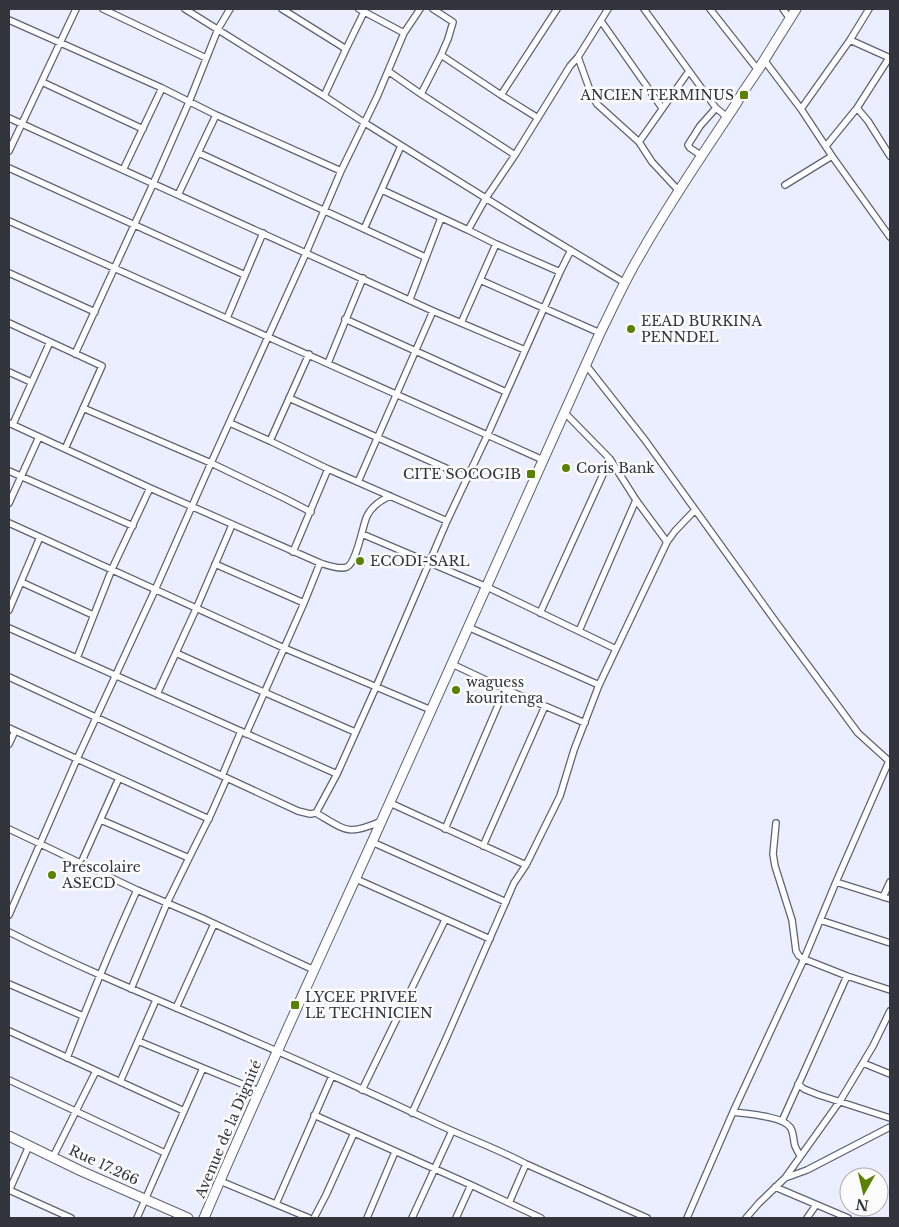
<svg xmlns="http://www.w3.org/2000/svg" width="899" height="1227" font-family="'Libre Baskerville',serif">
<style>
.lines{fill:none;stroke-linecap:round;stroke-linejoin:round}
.street-casing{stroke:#5e6374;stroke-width:8}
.secondary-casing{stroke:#5e6374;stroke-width:11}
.street{stroke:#fff;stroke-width:5.5}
.secondary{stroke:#fff;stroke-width:9}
.poi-dot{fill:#5b8100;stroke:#fcfcfc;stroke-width:2}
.labels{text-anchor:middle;stroke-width:5;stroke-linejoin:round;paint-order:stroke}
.poi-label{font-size:14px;fill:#33353d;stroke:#fcfcfc;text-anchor:start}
.street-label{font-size:14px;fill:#33353d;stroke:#fcfcfc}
</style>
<rect width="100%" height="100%" fill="#eaeefe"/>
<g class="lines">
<defs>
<path id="street" d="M103,9l103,49
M185,9l139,87 41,27 159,99 101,61
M282,9l64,40 18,-37
M359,9l45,24
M433,9l20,13 -5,17 -7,16
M644,9l72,99 11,9
M710,9l48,61
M783,9l7,10
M9,20l153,68 54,27 125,56
M601,21l61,87
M850,40l40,18
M578,57l14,39 5,8 42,38 13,20 27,29
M764,60l37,49 31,47 58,81
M388,71l33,23 94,61
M42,82l101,47
M421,94l20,-39 60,40 37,23
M501,95l56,-86
M324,96l22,-47
M857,108l11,13 22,35
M801,109l49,-69 19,-31
M9,118l424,193 92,39
M639,142l50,-71
M826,146l31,-38 32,-50
M9,151l67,-142
M199,153l226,104
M702,156l-12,-8 -2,-3 12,-19 16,-18
M9,168l236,107
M123,170l39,-82
M785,185l47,-29
M382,190l86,40 28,14 64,28
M178,195l38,-80
M9,221l534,239
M364,229l37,-83
M468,230l18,-32 29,-43 55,-89 8,-9 30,-48
M9,273l86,39
M480,280l120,53
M410,299l31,-81
M227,318l36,-85
M345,319l161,73
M9,323l93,43 -37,83
M461,323l35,-79
M75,354l78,-170 36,-82 29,-73 12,-20
M328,363l35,-85
M586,365l59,75 131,182 82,111 32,29
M9,372l22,10
M289,398l179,80
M83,408l128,55 73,35 27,14
M565,413l45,46 26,41 31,42
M9,423l141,65 170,75
M230,423l40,18 58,28 119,52
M13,424l37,-82
M270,441l39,-87
M9,471l124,55
M358,482l75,-171
M9,503l30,-66
M9,523l275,125 147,62
M362,534l125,53 129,62
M293,552l35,-83
M215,564l89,39
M21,582l72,33
M9,610l31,-73
M540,613l70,-154
M468,627l131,58
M9,628l328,146
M579,631l57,-131
M176,653l42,19 137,60
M77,658l35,-89 38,-81
M452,664l53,25 80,34
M9,677l289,134 12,3 6,-1c31,18 31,23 66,8
M157,694l39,-85 36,-84
M9,728l200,91
M246,734l58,-131 16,-40c7,2 19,7 27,4 10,-5 15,-40 20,-51 5,-10 13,-15 23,-20
M9,744l6,-13
M222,776l19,-45
M390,803l136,62
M316,813l21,-39 39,-87 71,-166 40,-85 73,-164 11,-22
M101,820l88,38 -22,45 -36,86
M776,823l-3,31 2,12 17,54 4,31 3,5 5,3 43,17 43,14
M9,829l128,61 65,28 112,52
M445,829l60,-140
M372,842l134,60
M483,846l62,-140
M189,858l22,-44 16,-36
M81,863l38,-85
M356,879l134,60
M836,882l54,17
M883,897l7,-15
M9,915l68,-156 78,-169 56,-127 95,-210 35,-82 36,-74 27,-64 16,-24
M820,920l70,23
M9,932c73,37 149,68 224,100 67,29 134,59 200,90 31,15 63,26 93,42l121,54
M9,984l74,32
M176,1008l38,-84
M9,1031l175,80
M138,1041l18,-41
M67,1058c22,-57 45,-113 70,-168
M863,1063l27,11
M9,1080l156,73
M120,1082l18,-41 65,27
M798,1084l6,5 15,6 71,23
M362,1090l83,-170
M733,1112c14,2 49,4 57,15 4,5 3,13 5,19 1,3 4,7 5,10
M412,1113l33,-72 69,-158 12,-18 34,-69 14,-46 25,-65 68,-143 8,-11 20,-21
M314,1115l157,70 70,33
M782,1121l65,-145
M53,1157l43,-86
M785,1178l22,-8 83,-43
M220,1181l89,37
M775,1187l73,31
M9,1190l62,28
M9,1191l20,-45
M509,1203l17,-39
M276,1204l56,-128
M137,1218l66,-150 56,23
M314,1218l12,-23 28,-62
M367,1218l28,-66
M412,1218l40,-87
M456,1218l15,-33
M687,1218l46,-106 71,-153 32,-77 53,-121
M746,1218l13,-15 26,-25 55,-77 33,-55 17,-35
M807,1218l9,-13"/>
<path id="secondary" d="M9,1136l72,35 107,47
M204,1218c54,-127 112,-252 169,-378 77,-169 152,-338 227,-507 13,-26 25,-53 40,-78 29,-52 63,-101 96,-151l7,-12 15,-22 38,-61"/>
</defs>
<use href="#street" class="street-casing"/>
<use href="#secondary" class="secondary-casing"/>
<use href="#street" class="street"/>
<use href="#secondary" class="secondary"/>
</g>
<g class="poi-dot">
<rect x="739" y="90" width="10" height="10" rx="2.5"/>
<circle cx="631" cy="329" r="5"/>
<circle cx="566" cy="468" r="5"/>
<rect x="526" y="469" width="10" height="10" rx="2.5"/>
<circle cx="360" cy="561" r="5"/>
<circle cx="456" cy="690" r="5"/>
<circle cx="52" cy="875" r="5"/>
<rect x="290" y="1000" width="10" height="10" rx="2.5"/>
</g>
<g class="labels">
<g class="poi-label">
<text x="734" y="100" text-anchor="end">ANCIEN TERMINUS</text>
<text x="641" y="326">EEAD BURKINA<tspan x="641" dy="16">PENNDEL</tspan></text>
<text x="576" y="473">Coris Bank</text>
<text x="521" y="479" text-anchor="end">CITE SOCOGIB</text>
<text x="370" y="566">ECODI-SARL</text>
<text x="466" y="687">waguess<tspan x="466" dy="16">kouritenga</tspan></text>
<text x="62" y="872">Préscolaire<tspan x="62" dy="16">ASECD</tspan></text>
<text x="305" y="1002">LYCEE PRIVEE<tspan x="305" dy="16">LE TECHNICIEN</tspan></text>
</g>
<g class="street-label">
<text transform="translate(228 1129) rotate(-67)" y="5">Avenue de la Dignité</text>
<text transform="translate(104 1165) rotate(25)" y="5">Rue 17.266</text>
</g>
</g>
<rect width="899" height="1227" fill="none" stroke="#33353d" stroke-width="20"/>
<g transform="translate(864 1192) rotate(188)"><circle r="24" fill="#fcfcfc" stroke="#acacb0"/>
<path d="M0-4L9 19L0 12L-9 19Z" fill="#5b8100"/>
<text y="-8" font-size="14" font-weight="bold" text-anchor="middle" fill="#33353d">N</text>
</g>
</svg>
